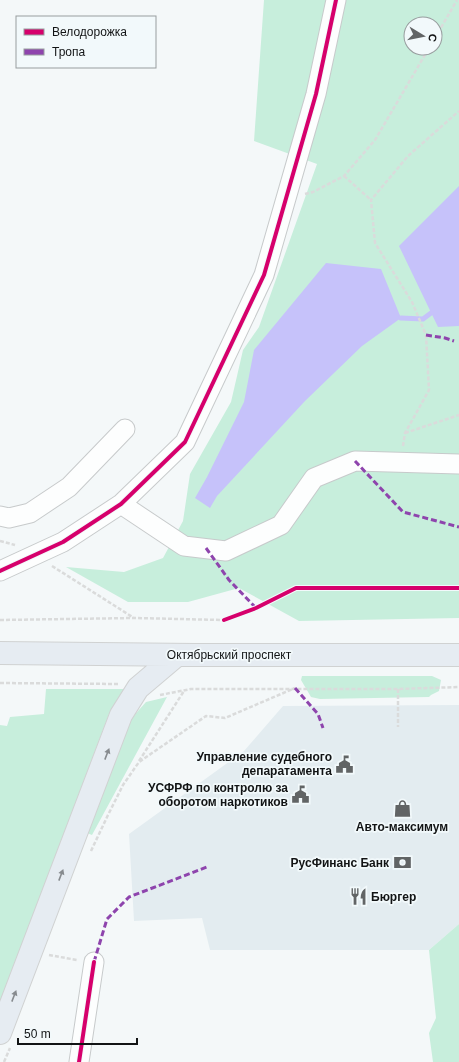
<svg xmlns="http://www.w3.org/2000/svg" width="459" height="1062" font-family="Arial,sans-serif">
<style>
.built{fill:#e3ecf0}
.green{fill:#c7eedc;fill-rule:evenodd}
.water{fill:#c6c2fa}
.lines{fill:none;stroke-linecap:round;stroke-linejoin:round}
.stream{stroke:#c6c2fa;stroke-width:5}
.minor-casing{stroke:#c7cacb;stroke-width:21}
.major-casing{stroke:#d0d2d2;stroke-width:24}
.path{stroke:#dadbdb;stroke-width:2.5;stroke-dasharray:4 2;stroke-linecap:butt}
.minor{stroke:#fdfefe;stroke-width:19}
.major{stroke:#e6ecf2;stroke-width:22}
.quiet{stroke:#8e44ad;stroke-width:3;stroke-dasharray:6 3;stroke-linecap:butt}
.cycleway-casing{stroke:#f2f9fb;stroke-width:6}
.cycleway{stroke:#d6006c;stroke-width:4}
.oneway{fill:#878b8f}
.labels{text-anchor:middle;stroke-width:3.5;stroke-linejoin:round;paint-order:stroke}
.street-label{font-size:12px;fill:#121415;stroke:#f2f9fb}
.poi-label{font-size:12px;font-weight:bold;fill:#121415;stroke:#f2f9fb;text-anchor:end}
</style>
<rect width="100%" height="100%" fill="#f4f8f9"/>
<path class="built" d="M459,705v219l-30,26h-219l-8,-32 -68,3 -5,-87 115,-83 39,-45z"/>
<path class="green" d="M264,0h195v618l-160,3 -60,-33 -51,14h-60l-62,-35 58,5 39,-14 20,-37 7,-47 41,-72 12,-52 16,-23 58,-163 -63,-23zM411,24h24v24h-24z
M302,676h130l9,4 -2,11 -8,4 -2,2 -109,2 -9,-2 -10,-17z
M46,689h81l-18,25 -109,288v-277l7,1 3,-9 34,-3z
M167,697l-75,138 -5,-2 43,-113 16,-18z
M459,924v138h-26l-4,-29 7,-15 -7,-68z"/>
<path class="water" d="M459,186v140l-21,1 -39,-81z
M326,263l55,6 20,49 -39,28 -57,55 -88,95 -7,12 -15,-10 12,-21 37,-75 10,-52z"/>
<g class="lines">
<path class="stream" d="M401,318l22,1 8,-6"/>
<defs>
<path id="minor" d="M121,504l63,42 42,5 55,-26 33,-47 41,-17 104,3
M0,516l9,2 21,-5 39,-26 56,-58
M0,571l63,-29 58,-38 64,-62 79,-167 52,-181 20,-94
M79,1062l15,-100"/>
<path id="major" d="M0,653l196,2h263
M0,1033l121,-318 17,-27 39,-33"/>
</defs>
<use href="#minor" class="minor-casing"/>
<use href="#major" class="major-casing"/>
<path class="path" d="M435,38l22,-38
M344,176l27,24
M305,194l8,-2 31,-16 31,-36 54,-92
M405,433l54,-18
M403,446l2,-13 24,-43 -3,-55 -14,-33 -37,-59 -4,-43 37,-44 51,-45
M0,541l15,4
M52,566l82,52
M0,620l134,-2 90,2
M0,683l119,1
M398,689v38
M160,695l31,-6h207l61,-2
M139,761l45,-70
M91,851l17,-36 15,-30 16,-23 67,-46 19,2 70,-30
M49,955l28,5
M4,1062l6,-14"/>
<use href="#minor" class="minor"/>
<use href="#major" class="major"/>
<path class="quiet" d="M426,335l19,3 9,3
M355,461l48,51 56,15
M206,548l23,32 27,28
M295,688l23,26 5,14
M94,962l13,-43 22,-22 78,-30"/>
<defs>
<path id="cycleway" d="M0,571l63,-29 58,-38 64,-62 79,-167 52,-181 20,-94
M224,620l32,-12 40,-20h163
M79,1062l15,-100"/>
</defs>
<use href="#cycleway" class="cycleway-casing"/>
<use href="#cycleway" class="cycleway"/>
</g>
<defs><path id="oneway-solid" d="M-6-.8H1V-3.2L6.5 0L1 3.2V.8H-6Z"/></defs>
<g class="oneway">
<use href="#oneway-solid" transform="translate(107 754) rotate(-69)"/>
<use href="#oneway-solid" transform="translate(61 875) rotate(-69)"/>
<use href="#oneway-solid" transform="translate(14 996) rotate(-69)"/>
</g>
<defs>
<symbol id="civic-bare" viewBox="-9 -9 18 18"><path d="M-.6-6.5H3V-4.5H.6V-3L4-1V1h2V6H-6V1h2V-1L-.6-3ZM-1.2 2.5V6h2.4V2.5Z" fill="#616465" stroke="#f2f9fb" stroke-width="2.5" paint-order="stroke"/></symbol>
<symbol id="shop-bare" viewBox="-9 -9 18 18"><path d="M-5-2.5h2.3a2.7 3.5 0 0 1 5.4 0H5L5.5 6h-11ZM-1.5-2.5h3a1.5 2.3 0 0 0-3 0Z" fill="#616465" stroke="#f2f9fb" stroke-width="2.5" paint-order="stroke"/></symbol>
<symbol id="bank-bare" viewBox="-9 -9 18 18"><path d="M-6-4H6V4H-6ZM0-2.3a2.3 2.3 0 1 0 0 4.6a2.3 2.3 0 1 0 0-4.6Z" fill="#616465" stroke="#f2f9fb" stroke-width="2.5" paint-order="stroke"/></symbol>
<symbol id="restaurant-bare" viewBox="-9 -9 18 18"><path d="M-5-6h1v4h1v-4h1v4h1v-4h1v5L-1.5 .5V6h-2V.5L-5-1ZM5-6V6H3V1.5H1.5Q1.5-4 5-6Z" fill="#616465" stroke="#f2f9fb" stroke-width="2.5" paint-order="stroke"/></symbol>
</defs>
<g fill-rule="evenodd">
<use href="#civic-bare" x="332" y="752" width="25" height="25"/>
<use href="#civic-bare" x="288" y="782" width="25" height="25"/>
<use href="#shop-bare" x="390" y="796" width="25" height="25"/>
<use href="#bank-bare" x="390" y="850" width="25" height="25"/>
<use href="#restaurant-bare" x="346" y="884" width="25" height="25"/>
</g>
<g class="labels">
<g class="street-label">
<text x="229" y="659">Октябрьский проспект</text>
</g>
<g class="poi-label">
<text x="332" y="761">Управление судебного<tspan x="332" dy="14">депаратамента</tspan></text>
<text x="288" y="792">УСФРФ по контролю за<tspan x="288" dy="14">оборотом наркотиков</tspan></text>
<text x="402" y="831" text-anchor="middle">Авто-максимум</text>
<text x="389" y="867">РусФинанс Банк</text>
<text x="371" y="901" text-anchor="start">Бюргер</text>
</g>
</g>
<rect x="16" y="16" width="140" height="52" fill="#f2f9fb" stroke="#989d9f"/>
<rect x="24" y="29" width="20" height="6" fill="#d6006c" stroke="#989d9f"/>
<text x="52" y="36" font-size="12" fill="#121415">Велодорожка</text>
<rect x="24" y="49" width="20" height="6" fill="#8e44ad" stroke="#989d9f"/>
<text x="52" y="56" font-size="12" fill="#121415">Тропа</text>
<g transform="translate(423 36) rotate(100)"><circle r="19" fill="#f2f9fb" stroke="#989d9f"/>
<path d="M0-3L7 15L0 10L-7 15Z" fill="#616465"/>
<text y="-6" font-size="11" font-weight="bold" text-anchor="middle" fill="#121415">С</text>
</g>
<path d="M18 1038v6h119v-6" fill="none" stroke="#121415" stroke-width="2"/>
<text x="24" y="1038" font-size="12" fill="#121415" stroke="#f2f9fb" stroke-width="3" paint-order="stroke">50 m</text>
</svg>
